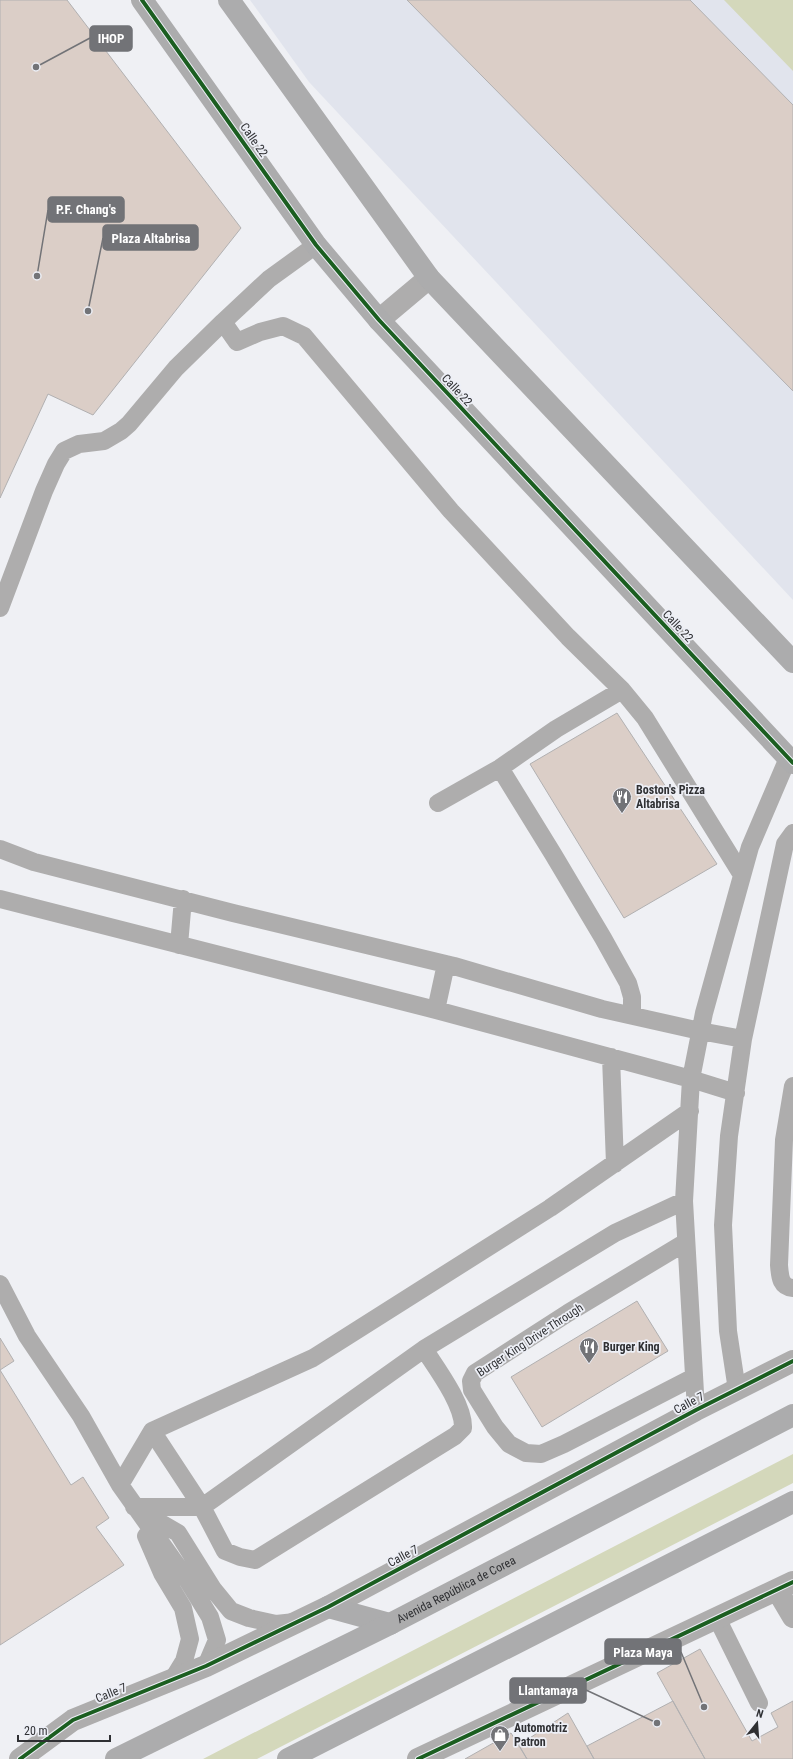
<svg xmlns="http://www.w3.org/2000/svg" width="793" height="1759" font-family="'Roboto Condensed',sans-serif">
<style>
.built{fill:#e1e4ed}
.green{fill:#d4d8bb}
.building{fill:#dbcec7;stroke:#b1b0b1}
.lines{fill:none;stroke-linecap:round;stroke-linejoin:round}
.lane{stroke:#aeadad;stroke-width:18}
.street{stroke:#aeadad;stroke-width:22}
.secondary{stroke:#acacad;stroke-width:22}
.cycleway-casing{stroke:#edeff6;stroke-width:6}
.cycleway{stroke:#1b5e20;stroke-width:4}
.labels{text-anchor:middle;stroke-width:3.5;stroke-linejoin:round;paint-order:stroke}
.street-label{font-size:12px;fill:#2f3033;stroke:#edeff6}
.poi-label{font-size:12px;font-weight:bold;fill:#2f3033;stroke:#edeff6;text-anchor:start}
.leader{fill:none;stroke:#727377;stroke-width:1.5}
.callout-dot{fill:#727377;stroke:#edeff6;stroke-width:1.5}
.callout{fill:#727377;stroke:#727377;stroke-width:1.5}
.callout-label{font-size:13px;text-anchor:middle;font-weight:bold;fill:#fff}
</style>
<rect width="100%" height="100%" fill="#eff0f4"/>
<path class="built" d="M250,0h543v600l-484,-518z"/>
<path class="green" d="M724,0h69v71z
M793,1454v29l-536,276h-54z"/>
<path class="building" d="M0,0h67l174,228 -148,187 -45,-21 -48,104z
M407,0h283l103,105v286z
M617,713l100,151 -93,54 -94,-154z
M637,1301l31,50 -126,76 -31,-50z
M0,1338l14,23 -14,9 71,115 12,-8 26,41 -13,9 28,38 -124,80z
M700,1649l52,92 26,-14 -7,-14 22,-12v58h-88l-48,-86z
M673,1701l32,58h-111l-7,-13z
M568,1713l26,46h-67l-8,-14z
M511,1733l16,26h-62z"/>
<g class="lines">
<path class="lane" d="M223,322l14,20 23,-10 23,-6 21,10 147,175 117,126 54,53 23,28 97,157
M0,608l44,-117 12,-27 8,-13 15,-7 25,-3 17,-10 8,-7 47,-56 47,-46 46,-43 47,-34
M500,768l53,86 50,84 25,45 4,14v18
M438,803l62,-35 56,-39 66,-39
M0,849l34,13 199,51 221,53 148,43 98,22 43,8
M0,899l436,111 255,69 45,14
M179,945l4,-46
M436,1010l10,-46
M611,1057l4,107
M793,1086l-9,54 -5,125c1,11 1,22 14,23
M686,1242l-118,71 -93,60 -4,8 1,9 23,37 14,17 17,9 15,1 23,-10 130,-67
M0,1284l27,52 54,80 39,69 68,96 22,36 7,23 -11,26
M737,1390l-9,-59 -5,-106 6,-89 14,-97 42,-195 8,-11
M696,1410l-12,-209 7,-122 13,-66 46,-166 38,-89
M152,1431l50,76 23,44 15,6 15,3 200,-124 8,-8c1,-23 -26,-59 -39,-79
M120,1485l32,-54 161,-73 237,-150 140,-97
M134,1507h68l222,-158 191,-116 69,-32
M140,1511l38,22 35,56 18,22 18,7 27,6 19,-2
M146,1536l16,37 21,35 7,31 -6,22 -11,18
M717,1618l42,85"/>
<path class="street" d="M379,320l50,-42
M777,1590l16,27
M20,1759l53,-39 133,-54 122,-59 368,-197 97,-49
M418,1759l375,-177"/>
<g class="secondary">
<path d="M142,0l174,245 63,75 414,443"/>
<path d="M229,0l200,278 364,384"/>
<path d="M328,1607l62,17"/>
<path id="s1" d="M116,1759l274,-135 403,-209"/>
<path d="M288,1759l505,-257"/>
</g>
<defs>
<path id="cycleway" d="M142,0l174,245 63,75 414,443
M20,1759l53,-39 133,-54 122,-59 368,-197 97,-49
M418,1759l375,-177"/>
</defs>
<use href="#cycleway" class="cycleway-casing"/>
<use href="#cycleway" class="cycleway"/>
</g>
<defs>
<symbol id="restaurant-pin" viewBox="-11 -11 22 30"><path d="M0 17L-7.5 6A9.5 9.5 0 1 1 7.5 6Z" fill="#727377" stroke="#edeff6"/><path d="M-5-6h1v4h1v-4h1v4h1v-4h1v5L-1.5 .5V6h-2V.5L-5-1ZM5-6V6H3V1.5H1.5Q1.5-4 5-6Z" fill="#fff"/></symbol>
<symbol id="shop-pin" viewBox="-11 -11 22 30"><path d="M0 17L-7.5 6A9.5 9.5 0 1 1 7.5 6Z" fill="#727377" stroke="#edeff6"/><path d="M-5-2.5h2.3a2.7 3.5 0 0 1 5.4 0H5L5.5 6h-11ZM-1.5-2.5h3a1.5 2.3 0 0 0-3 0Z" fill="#fff"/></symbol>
</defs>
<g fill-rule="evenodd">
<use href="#restaurant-pin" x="611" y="786" width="22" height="30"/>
<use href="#restaurant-pin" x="578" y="1336" width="22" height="30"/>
<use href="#shop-pin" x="489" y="1724" width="22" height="30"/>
</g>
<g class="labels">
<g class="street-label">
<text transform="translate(254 140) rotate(55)" y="4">Calle 22</text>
<text transform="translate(457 390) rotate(47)" y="4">Calle 22</text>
<text transform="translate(678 626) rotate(47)" y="4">Calle 22</text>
<text transform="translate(530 1340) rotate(-33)" y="4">Burger King Drive-Through</text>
<text transform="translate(689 1403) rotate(-28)" y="4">Calle 7</text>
<text transform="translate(403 1556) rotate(-28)" y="4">Calle 7</text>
<text dy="4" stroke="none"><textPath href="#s1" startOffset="380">Avenida República de Corea</textPath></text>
<text transform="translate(111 1693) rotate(-22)" y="4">Calle 7</text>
</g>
<g class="poi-label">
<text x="636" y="794">Boston's Pizza<tspan x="636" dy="14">Altabrisa</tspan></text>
<text x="603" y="1351">Burger King</text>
<text x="514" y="1732">Automotriz<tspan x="514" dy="14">Patron</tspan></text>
</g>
</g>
<path class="leader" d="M36 67L90 38M37 276L48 210M88 311L103 238M704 1707L681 1652M657 1723L586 1690"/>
<g class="callout-dot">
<circle cx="36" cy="67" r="4"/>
<circle cx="37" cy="276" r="4"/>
<circle cx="88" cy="311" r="4"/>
<circle cx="704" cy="1707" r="4"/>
<circle cx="657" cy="1723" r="4"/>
</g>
<g class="callout">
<rect x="90" y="26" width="42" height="25" rx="4"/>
<rect x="48" y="197" width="76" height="25" rx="4"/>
<rect x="103" y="225" width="95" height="25" rx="4"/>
<rect x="605" y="1639" width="76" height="25" rx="4"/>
<rect x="510" y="1678" width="76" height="25" rx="4"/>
</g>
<g class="callout-label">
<text x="111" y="43">IHOP</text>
<text x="86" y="214">P.F. Chang's</text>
<text x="151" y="243">Plaza Altabrisa</text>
<text x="643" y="1657">Plaza Maya</text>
<text x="548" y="1695">Llantamaya</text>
</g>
<g transform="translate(757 1723) rotate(17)" stroke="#edeff6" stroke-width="3" paint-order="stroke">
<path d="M0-3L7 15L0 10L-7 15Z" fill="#2f3033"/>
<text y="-6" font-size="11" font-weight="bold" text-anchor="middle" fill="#2f3033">N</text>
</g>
<path d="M18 1735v6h92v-6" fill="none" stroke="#2f3033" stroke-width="2"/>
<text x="24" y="1735" font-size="12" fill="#2f3033" stroke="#edeff6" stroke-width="3" paint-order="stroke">20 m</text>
</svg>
